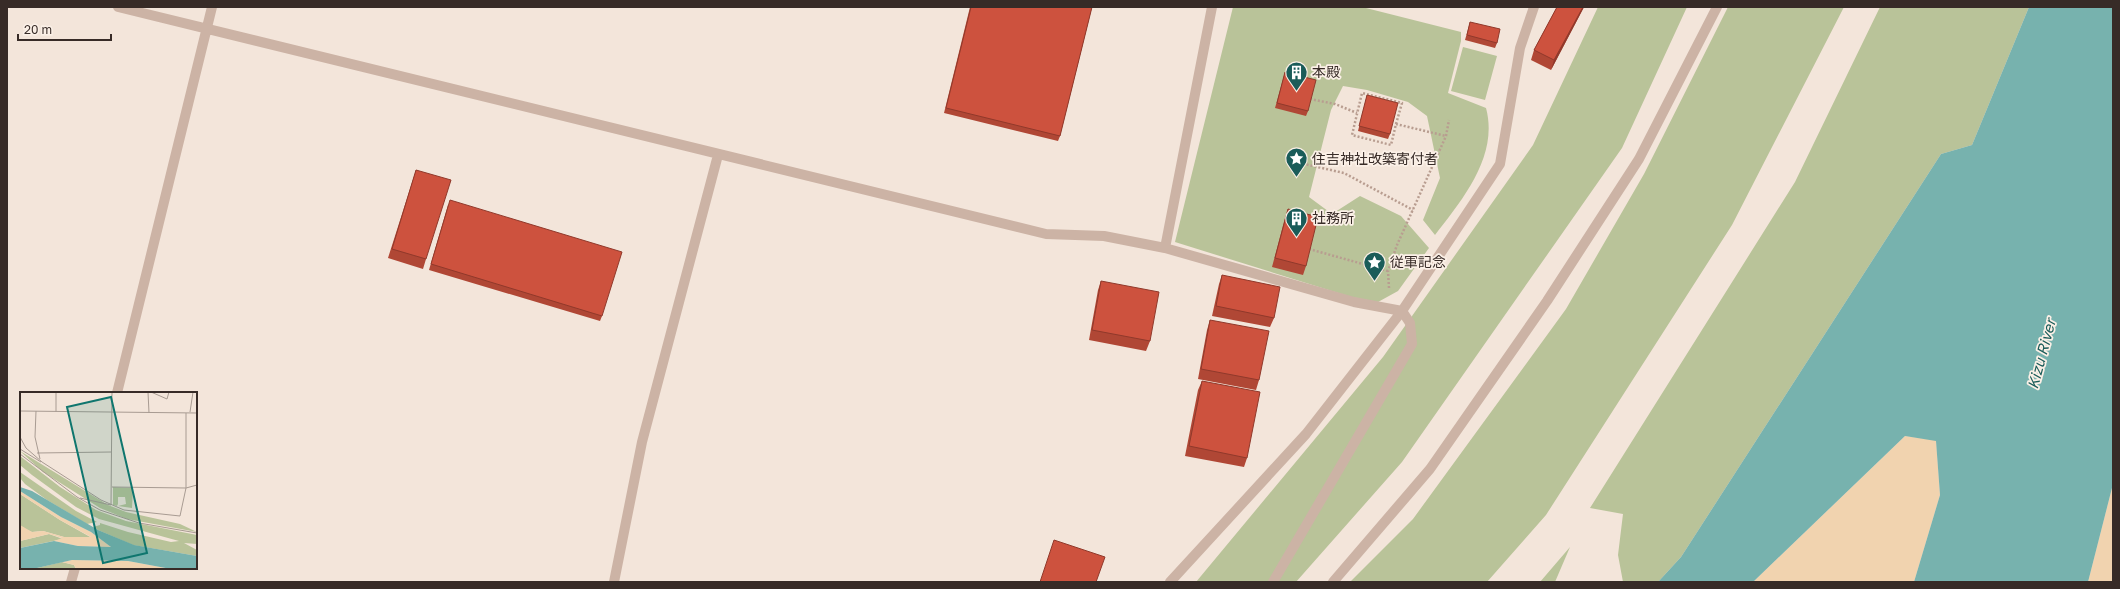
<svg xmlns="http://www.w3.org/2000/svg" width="2120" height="589" font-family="'Golos Text','Noto Sans JP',sans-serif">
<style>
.green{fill:#b9c399}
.sand{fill:#f1d3af}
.water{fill:#77b2ae}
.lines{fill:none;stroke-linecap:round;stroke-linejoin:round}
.path{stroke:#b89d90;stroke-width:2.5;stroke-dasharray:2 2;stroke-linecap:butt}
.minor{stroke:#ccb3a5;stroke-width:10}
.wall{fill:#b04735}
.shaded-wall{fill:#90392b}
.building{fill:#cd523e;stroke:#90392b}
.labels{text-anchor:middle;stroke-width:3.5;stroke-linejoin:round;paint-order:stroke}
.poi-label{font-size:14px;fill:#372b27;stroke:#fbf0e7;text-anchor:start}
.water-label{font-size:15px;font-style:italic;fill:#1a5c59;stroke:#fbf0e7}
.inset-road{fill:none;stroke:#a89b92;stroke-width:1}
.view{fill:#0f766e;fill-opacity:0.15;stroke:#0f766e;stroke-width:2}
.inset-edge{fill:none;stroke:#372b27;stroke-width:2}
</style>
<rect width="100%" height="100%" fill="#f3e5da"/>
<path class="green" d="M1233,7h129l99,25v9l-13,52 38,15c13,48 -24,92 -51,127l-12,-15 17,-42 -13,-62 -19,-14 -41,-12 -24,-4 -12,24 -22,87 23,17 28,-18 41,20 28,32 -31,43 -20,11 -27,-5 -176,-55z
M1598,7h89l-65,141 -220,314 -106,120h-100l187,-225 150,-212z
M1728,7h116l-112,218 -186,290 -59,67h-137l63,-63 153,-210 78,-135z
M1880,7h149l-57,138 -31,9 -260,403 -23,25h-35l-5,-27 5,-41 -33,-6 205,-326z
M1463,47l34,9 -12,44 -34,-9z
M1570,547l-15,35h-15z"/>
<path class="sand" d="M1905,436l31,4 4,55 -26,87h-161z
M2113,484v98h-25z"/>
<path class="water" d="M2029,7h84v477l-25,98h-174l26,-87 -4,-54 -31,-5 -152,146h-95l23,-25 260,-403 31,-9z"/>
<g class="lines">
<path class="path" d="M1310,99l25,5 22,9
M1396,124l6,-21 -40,-10 -10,42 39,10 5,-21 50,12
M1291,161l53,12 69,37
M1309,249l79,22
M1389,288l-1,-17 9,-26 49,-109 3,-16"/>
<path class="minor" d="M118,7l928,227 58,2 61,12 189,54 48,9 8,12 2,21 -139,238
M1165,248l47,-241
M117,393l95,-386
M71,582l4,-14
M614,582l28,-140 76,-287
M1170,582l136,-148 96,-123 98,-147 20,-116 14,-41
M1333,582l97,-113 117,-168 92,-142 78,-152"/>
</g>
<path class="wall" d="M970,7h122l-32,129 -2,5 -114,-28z
M1557,7h27l-33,63 -20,-10 3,-10z
M1470,22l27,21 -2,5 -30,-8z
M1285,72l23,39 -2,5 -31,-8z
M1367,95l23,39 -2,5 -30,-8z
M416,170l10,89 -3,10 -35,-11z
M448,205l154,111 -2,5 -171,-51z
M1288,209l18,57 -3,9 -31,-8 13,-49z
M1222,275l52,43 -4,9 -58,-11 7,-32z
M1101,281l49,60 -4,10 -57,-11 9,-50z
M1210,320l49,60 -3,10 -58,-11 9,-49z
M1202,381l45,77 -3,9 -59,-11 13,-66z"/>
<path class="shaded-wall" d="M1583,7h1l-33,63 3,-10z"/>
<path class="building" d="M971,7h121l-32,129 -114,-28z
M1557,7h26l-29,53 -20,-10z
M1470,22l30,7 -3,14 -30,-8z
M1285,72l31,8 -8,31 -31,-8z
M1367,95l31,8 -8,31 -31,-8z
M416,170l35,10 -25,79 -34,-10z
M450,200l172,52 -20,64 -171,-52z
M1288,209l30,8 -12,49 -31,-8z
M1222,275l58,12 -6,31 -58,-12z
M1101,281l58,11 -9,49 -58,-11z
M1210,320l59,11 -10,49 -58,-11z
M1202,381l58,11 -13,66 -58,-12z
M1054,540l51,17 -9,25h-56z"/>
<defs>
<symbol id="building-pin" viewBox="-11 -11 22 30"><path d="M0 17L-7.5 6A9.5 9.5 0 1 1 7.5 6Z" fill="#1a5c59" stroke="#fbf0e7"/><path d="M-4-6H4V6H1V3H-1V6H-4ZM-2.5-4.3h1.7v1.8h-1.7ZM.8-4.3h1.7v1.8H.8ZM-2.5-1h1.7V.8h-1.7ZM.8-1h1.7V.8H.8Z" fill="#fff"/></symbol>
<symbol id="sight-pin" viewBox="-11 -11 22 30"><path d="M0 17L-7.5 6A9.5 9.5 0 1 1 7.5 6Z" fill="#1a5c59" stroke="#fbf0e7"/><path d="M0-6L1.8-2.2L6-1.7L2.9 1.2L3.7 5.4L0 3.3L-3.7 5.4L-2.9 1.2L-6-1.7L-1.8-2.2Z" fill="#fff"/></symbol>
</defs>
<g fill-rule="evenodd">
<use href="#building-pin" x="1284" y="60" width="25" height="34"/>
<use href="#sight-pin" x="1284" y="146" width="25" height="34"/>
<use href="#building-pin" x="1284" y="206" width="25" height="34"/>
<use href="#sight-pin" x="1362" y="250" width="25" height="34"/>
</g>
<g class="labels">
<g class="poi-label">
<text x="1312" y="77">本殿</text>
<text x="1312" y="164">住吉神社改築寄付者</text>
<text x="1312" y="223">社務所</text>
<text x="1390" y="267">従軍記念</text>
</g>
<g class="water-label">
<text transform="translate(2042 354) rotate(-75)" y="5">Kizu River</text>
</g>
</g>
<g transform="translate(20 392)">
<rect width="177" height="177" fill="#f3e5da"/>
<path d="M0,59l88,54 18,7 54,12 17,8 -70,-13 -27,-11 -57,-36zM0,64l40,31 36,23 30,11 71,14v9l-13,-1 13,7v6l-64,-11 -35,-15 -5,-3 7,-2v-2l28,9 43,10 8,-1 -80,-22 -23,-12 -44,-32 -12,-10zM0,80l56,39 21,11 -10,2 -40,-24 -22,-16 -5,-6zM93,95l20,1 -1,20 -14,-2 8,-2 -1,-7h-7v7l-1,2 -4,-1zM0,102l40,26 32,18 -28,-1 -21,-6 -11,1 -7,-3 -5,-4zM29,142l14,5 -43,9v-7zM42,170l12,3 2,4h-56l17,-1z" fill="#b9c399"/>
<path d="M0,99l41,26 30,15 20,15 -33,-1 -24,-5 8,-3 -13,-4 -29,7v-16l12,7 11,-1 21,6h27l-31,-17 -40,-26zM52,168l56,1 43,8h-95l-2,-4 -12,-3z" fill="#f1d3af"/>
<path d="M0,95l12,4 66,39 36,15 63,11v13h-26l-43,-8 -56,-1 -35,8h-17v-20l34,-7 24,5 33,1 -20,-15 -30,-15 -41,-26z" fill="#77b2ae"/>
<path class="inset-road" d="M128,0l1,21M131,0l16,7 2,-7M0,19l177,2M16,19l-1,26 5,22M36,20v-20M170,20l3,-20M0,45l6,11 16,14 59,38 23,10 56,6 6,-28v-75M0,57l21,13M17,61l74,-1M0,62l57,43 23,13 39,13 58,10M92,95l74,1 11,-3M60,106l31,7 1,-113"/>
<path class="view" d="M91,5l36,156 -44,10 -36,-156z"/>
<rect width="177" height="177" class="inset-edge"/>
</g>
<rect width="2120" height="589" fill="none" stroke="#372b27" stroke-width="16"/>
<path d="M18 34v6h93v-6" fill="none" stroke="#372b27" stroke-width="2"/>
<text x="24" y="34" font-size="12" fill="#372b27" stroke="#fbf0e7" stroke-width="3" paint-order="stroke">20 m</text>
</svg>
